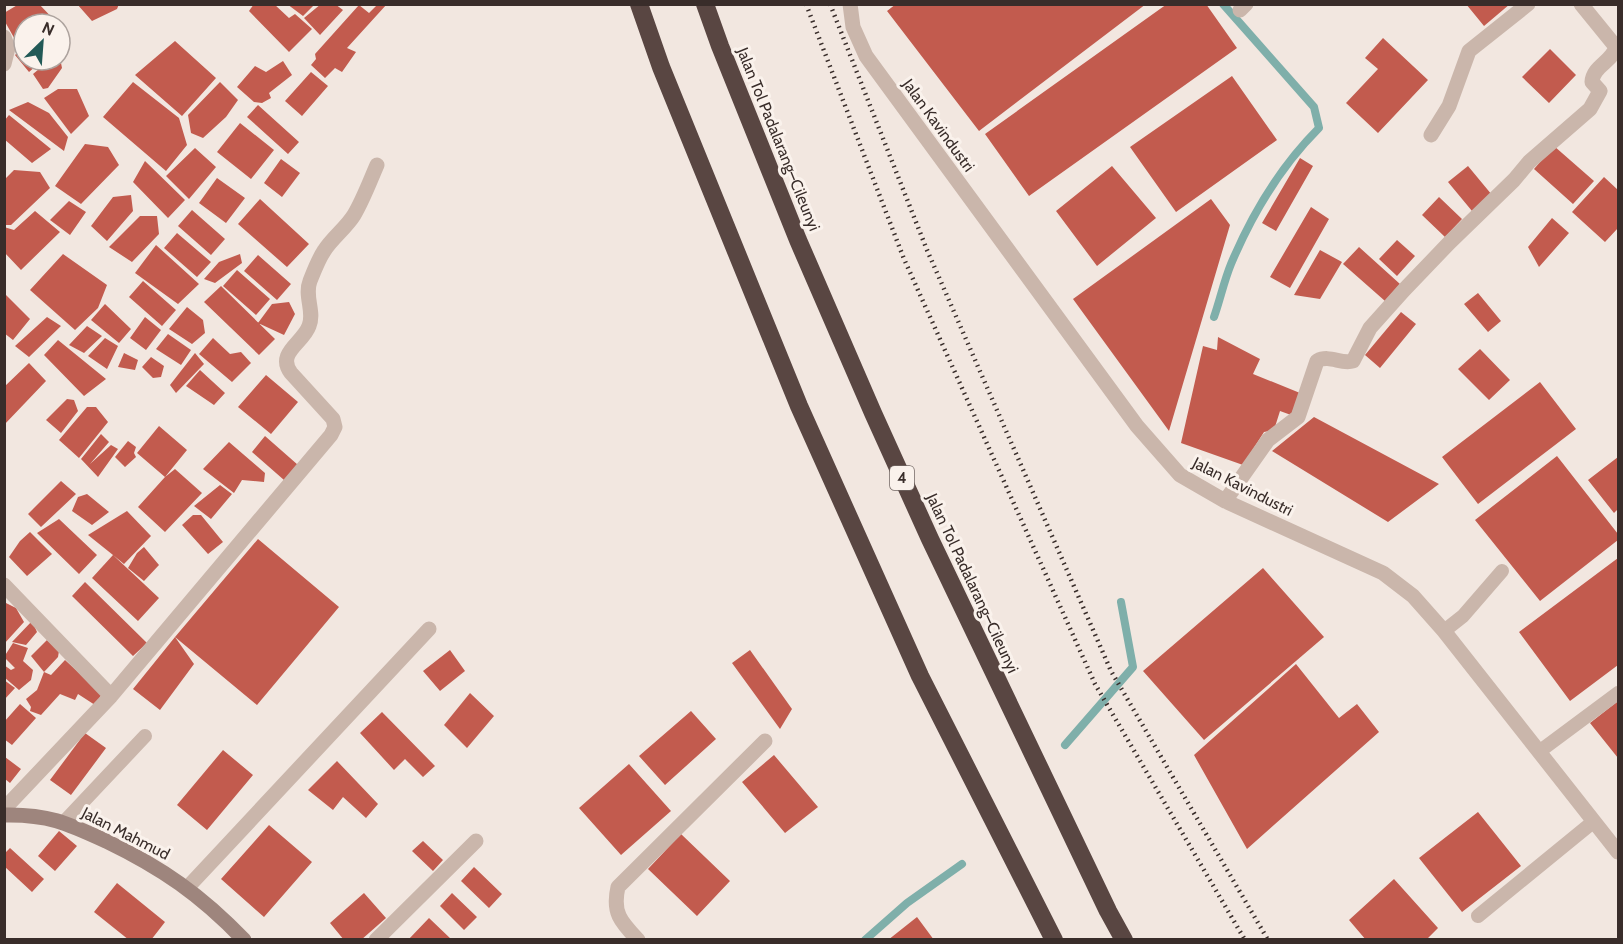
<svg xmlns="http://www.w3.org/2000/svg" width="1623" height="944" font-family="Cabin,sans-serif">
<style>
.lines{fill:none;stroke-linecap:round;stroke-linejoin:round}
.stream{stroke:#7fafaa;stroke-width:8}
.building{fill:#c25b4e}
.lane{stroke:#cab6ab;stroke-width:14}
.street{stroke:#cab6ab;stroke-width:15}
.secondary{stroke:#9e857d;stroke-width:15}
.highway{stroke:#594642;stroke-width:18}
.rail{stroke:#392d2a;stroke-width:4.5;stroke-dasharray:1.5 4.5;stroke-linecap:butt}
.labels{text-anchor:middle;stroke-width:6;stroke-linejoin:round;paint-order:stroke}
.shield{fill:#faf2ec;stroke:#736864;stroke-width:1.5}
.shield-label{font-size:15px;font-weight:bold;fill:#392d2a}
.street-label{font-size:16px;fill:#392d2a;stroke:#faf2ec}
</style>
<rect width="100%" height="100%" fill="#f2e7e0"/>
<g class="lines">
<path class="stream" d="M1214,317c6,-17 10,-36 17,-53 21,-50 50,-98 88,-136l-5,-21 -91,-103
M1065,745l68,-78 -12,-65
M865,940l42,-37 55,-39"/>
</g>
<path class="building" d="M19,4h20l19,20h-34v15l-7,4 -13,-23v-7z
M77,4h42l-2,5 -25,12z
M254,4h20l15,14 6,-4 17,15 -23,23 -40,-41z
M287,4h28l-12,12z
M321,4h14l8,6 -23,25 -16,-17z
M378,4h9l-40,44 9,4 -14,20 -7,-4 -10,10 -14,-13 5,-6 -1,-5 44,-49 10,8z
M896,4h250l-167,127 -92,-120z
M1167,4h39l31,44 -208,148 -44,-62z
M1466,4h44l-26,22z
M1383,38l45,42 -50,53 -32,-30 32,-34 -13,-11z
M175,41l41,37 -34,38 -47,-41z
M24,47v13h19l-14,12 -14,-17z
M1550,49l26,26 -27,28 -27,-26z
M50,60l11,3 1,5 -14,20 -5,1 -10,-15z
M283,61l9,14 -23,18 2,5 -9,5 -8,-1 -17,-15 18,-21 11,6z
M311,72l17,14 -26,30 -17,-15z
M1232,76l45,64 -101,72 -46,-65z
M133,82l46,36 8,27 -21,26 -63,-54z
M220,82l18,18 -12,17 -23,21 -12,-5 -3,-18z
M58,89h19l12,27 -18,18 -27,-36z
M28,102l21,11 19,24 -4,14 -55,-41z
M258,105l41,37 -11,12 -41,-37z
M9,115l42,34 -19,14 -28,-24v-18z
M240,123l34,27 -23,29 -34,-27z
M85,144l23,3 11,18 -38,39 -26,-18z
M1554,146l40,35 -21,23 -39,-35z
M195,148l21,19 -27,32 -23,-23z
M1300,158l13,8 -37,65 -14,-8z
M281,159l19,14 -18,24 -18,-14z
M145,161l40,39 -17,18 -35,-36z
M1112,166l44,52 -59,48 -41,-55z
M1468,166l24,29 -20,16 -24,-29z
M14,170l26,2 10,16 -39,37h-7v-45z
M1604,177l14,13v38l-13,14 -33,-30z
M217,178l28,20 -19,25 -27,-20z
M131,195l2,16 -26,30 -16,-15 22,-29z
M1439,197l23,22 -17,18 -23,-22z
M260,199l49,45 -22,23 -49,-43z
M1211,199l19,26 -61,206 -96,-132z
M69,201l17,11 -16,23 -20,-15z
M1311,207l18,12 -39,69 -20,-11z
M192,210l33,29 -14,16 -33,-29z
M35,211l25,21 -39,38 -17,-18v-25l10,3z
M140,216h17l2,18 -27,28 -23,-15z
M1552,218l17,15 -30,34 -11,-20z
M177,233l34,29 -14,15 -33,-29z
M1397,240l18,16 -18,20 -18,-17z
M156,245l43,39 -21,20 -43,-31z
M1359,247l41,37 -15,17 -42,-37z
M1320,250l22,12 -22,37 -26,-4z
M63,254l44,31 -9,23 -23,22 -45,-40z
M240,254l2,9 -27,20 -11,-4 15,-17z
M258,255l33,29 -14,16 -33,-29z
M237,270l33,29 -14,16 -33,-29z
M143,281l33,29 -14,16 -33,-29z
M221,286l54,53 -16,16 -55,-53z
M1478,293l23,28 -13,11 -24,-28z
M6,295l24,24 -17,21 -9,-7v-37z
M289,302l6,12 -11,21 -26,-12 14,-19z
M105,304l26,25 -12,14 -28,-23z
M187,307l16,13 2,13 -13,11 -23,-15z
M1401,312l15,12 -36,44 -15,-13z
M47,317l14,9 -32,31 -14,-11z
M145,317l16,13 -15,20 -16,-12z
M87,326l15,10 -18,17 -15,-8z
M168,334l23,16 -10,15 -25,-16z
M1218,337l42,22 -7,15 47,19 -9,22 -11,-4 -6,19 -10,2 -21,33 -62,-22 22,-97 14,4z
M105,338l13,8 -11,23 -19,-13z
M213,338l17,16 11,-2 10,11 -19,19 -33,-28z
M58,340l48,39 -22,17 -40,-41z
M1480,349l30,31 -21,20 -31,-31z
M124,353l14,7 -3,10 -17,-3z
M195,353l9,11 -28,29 -6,-8z
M151,357l13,9 -3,11 -8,1 -11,-11z
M29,363l17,18 -42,44v-38z
M200,370l25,23 -11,12 -28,-19z
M266,375l32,27 -27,32 -33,-27z
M1540,382l36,47 -98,75 -36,-47z
M67,399l7,1 4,11 -17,22 -15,-13z
M87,407h9l12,15 -29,36 -20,-18z
M1314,417l125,67 -51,38 -116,-71z
M159,426l28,24 -22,27 10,-8 27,24 -37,39 -27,-25 27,-30 -28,-24z
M101,434l8,8 -19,22 21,-19 7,4 -20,28 -17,-18z
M265,436l33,29 -14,15 -32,-28z
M128,441l8,6 -2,6 2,4 -11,10 -10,-10z
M229,442l36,31 -1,9 -22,-2 -8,13 -31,-24z
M1557,456l61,78v6l-78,61 -65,-81z
M1618,457v52l-4,4 -26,-33z
M61,481l15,13 -35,33 -13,-13z
M220,485l12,9 -21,25 -17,-13z
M87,494l22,18 -17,13 -20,-14 6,-14z
M127,511l24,25 -27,28 -11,-9 46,43 -21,23 -46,-43 21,-23 -25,-20z
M193,515h8l22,27 -15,12 -26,-29z
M59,519l38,36 -18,19 -42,-41z
M30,532l22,22 -25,22 -18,-19 11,-16z
M258,539l81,68 -82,98 -82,-68 19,27 -34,46 -27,-21 42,-52z
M144,547l15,18 -15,16 -16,-13 9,-15z
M1618,558v107l-48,36 -51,-69z
M1263,568l61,69 -120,103 -61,-69z
M85,582l62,61 -14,13 -61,-60z
M4,602l12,6 8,14 -20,22z
M32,621l5,11 -11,13 -14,-3z
M47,640l12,11 -1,6 -14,15 -13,-16z
M13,643l15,5 -5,13 10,9 -2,10 -12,10 -15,-13v-12l7,5 4,-2 -11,-11z
M450,650l15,21 -25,20 -17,-20z
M750,650l42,59 -12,20 -48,-66z
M65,660l37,34 -7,11 -17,-11 -3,6 -15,-6 -19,21 -11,-4 1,-4 -5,-8 11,-9 7,-18 7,3z
M1296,664l43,54 18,-14 22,28 -132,117 -53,-94z
M4,680l11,8 -11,12z
M470,693l24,23 -27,32 -23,-23z
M1618,701v57l-28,-35z
M20,704l16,14 -24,27 -8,-6v-17z
M691,711l25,28 -51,46 -26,-29z
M382,712l53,54 -12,11 -18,-18 -11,11 -34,-37z
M85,733l21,15 -35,47 -21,-15z
M223,750l30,25 -46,55 -30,-25z
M774,755l44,52 -33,26 -43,-51z
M5,757l16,12 -11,14 -5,-4z
M337,761l41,43 -12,14 -23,-21 -10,13 -25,-20z
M629,764l42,47 -50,44 -42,-47z
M1478,812l43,54 -59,46 -43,-54z
M269,825l43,37 -48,55 -43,-38z
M59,831l18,15 -22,25 -17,-15z
M681,834l49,47 -33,35 -49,-47z
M423,841l20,19 -10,11 -21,-20z
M10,848l34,31 -12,13 -28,-26v-12z
M474,867l28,27 -13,14 -28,-27z
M1394,879l44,49 -12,12h-60l-17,-20z
M117,883l48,39 -14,18h-22l-35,-28z
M364,893l22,25 -25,22h-17l-14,-17z
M452,893l25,24 -13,13 -24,-24z
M917,917l17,23h-46z
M429,918l23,22h-44z"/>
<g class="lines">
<path class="lane" d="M1444,631l19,-15 39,-45
M1540,751l78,-58
M64,822l81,-86
M1478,916l115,-94"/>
<path class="street" d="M850,4l3,23 13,29 271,370 43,49 45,26 158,72 30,23 31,35 174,221
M1240,10l6,-6
M4,37l4,11 -4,16
M1431,135l18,-29 20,-55 59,-47
M1225,501l43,-61 30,-23 19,-56c13,-7 24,4 36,0l17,-33 34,-38 46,-48 64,-62 15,-18 61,-53 10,-18 -8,-9c1,-16 20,-20 24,-35l-35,-43
M4,585l107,111
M4,809l107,-113 220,-261 4,-8 -2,-8 -42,-46c-15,-20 12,-30 18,-47 6,-14 -5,-30 1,-45 4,-10 8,-21 14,-30 8,-13 22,-23 30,-36 9,-15 16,-34 23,-50
M187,888l242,-259
M376,940l100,-99
M638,940c-17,-18 -26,-27 -20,-53l147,-146"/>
<path class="secondary" d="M4,815c44,-1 63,8 102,26 56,27 95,54 138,99"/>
<path class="highway" d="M639,4l22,63 138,339 121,270 134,264
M705,4l15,42 78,194 75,173 57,126 178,372 16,29"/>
<path class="rail" d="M806,4l98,255 191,425 150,256
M830,4l97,246 184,421 157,269"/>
</g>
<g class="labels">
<rect class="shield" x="890" y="466" width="24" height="24" rx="4.5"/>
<g class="shield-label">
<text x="902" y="483">4</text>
</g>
<g class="street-label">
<text transform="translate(939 125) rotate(54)" y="6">Jalan Kavindustri</text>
<text transform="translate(779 139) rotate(68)" y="6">Jalan Tol Padalarang–Cileunyi</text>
<text transform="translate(1243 486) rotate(27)" y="6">Jalan Kavindustri</text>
<text transform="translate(973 583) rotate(65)" y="6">Jalan Tol Padalarang–Cileunyi</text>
<text transform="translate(126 833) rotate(27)" y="6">Jalan Mahmud</text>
</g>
</g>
<rect width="1623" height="944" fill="none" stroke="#392d2a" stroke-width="12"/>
<g transform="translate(42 42) rotate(25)"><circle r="28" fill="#faf2ec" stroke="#ada39e" stroke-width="1.5"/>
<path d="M0-4.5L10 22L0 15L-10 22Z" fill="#215956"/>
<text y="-9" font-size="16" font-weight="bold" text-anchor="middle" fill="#392d2a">N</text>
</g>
</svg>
